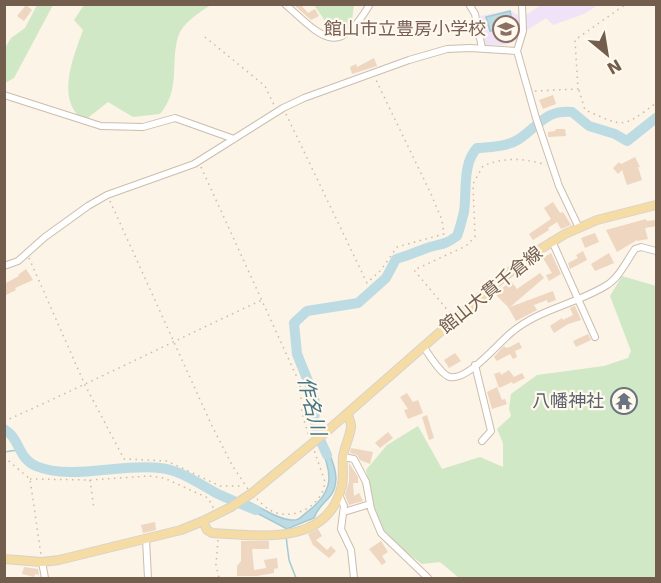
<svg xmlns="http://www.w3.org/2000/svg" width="661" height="583" font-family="'DejaVu Sans','Noto Sans JP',sans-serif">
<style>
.education{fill:#f1e3f7}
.green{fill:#d1e8c6}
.water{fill:#bcdbe3;stroke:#a3c9d4;stroke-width:1.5}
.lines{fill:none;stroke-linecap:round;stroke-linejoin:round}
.stream{stroke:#a3c9d4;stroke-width:1.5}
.river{stroke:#bcdbe3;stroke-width:10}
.building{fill:#eed6c0}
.minor-casing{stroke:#ccbdad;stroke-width:8}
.major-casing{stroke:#d8d2cd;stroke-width:10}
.path{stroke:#d3b9a3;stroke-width:1.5;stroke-dasharray:1.5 4.5;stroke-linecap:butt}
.minor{stroke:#fff;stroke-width:6}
.major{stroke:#f5dca4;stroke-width:8}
.labels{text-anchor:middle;stroke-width:4.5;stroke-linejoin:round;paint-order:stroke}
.education-label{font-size:18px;fill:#785e54;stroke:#fef8ed;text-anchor:end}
.street-label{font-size:18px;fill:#735d4d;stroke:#fef8ed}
.worship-label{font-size:18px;fill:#5b616d;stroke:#fef8ed;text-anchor:end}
.water-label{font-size:20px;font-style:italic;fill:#487685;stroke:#fef8ed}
</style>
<rect width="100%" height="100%" fill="#fbf4e7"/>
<path class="education" d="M541,5h57l-14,9 -31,11 -7,-7 -28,18 -3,5 -9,4h-21l-5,-29 30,-6 16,10v-5z"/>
<path class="green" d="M37,5h16l-39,73 -9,5v-35l6,-10 14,-10z
M84,5h127c-11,7 -29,18 -33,32 -8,27 3,52 -18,77l-27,3 -25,-15 -24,19c-29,-21 -11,-63 -1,-91l-9,-10z
M314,5h40l-3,23 -19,3z
M622,276l34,10v292h-197l-19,-16 -18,2 -36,-26 -14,-35 -6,-33 21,-25 31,-19 24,43 38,-12 23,10v-24l-6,-14 14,-13 -2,-7 2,-15 26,-19 67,-9 24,-8 3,-7 -21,-55z"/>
<path class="water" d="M510,11l3,15 -23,5 -4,-14z
M324,440c6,16 19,38 7,55 -6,8 -14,13 -17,23l-27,11 -32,-17h-4l-10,-5 8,-5c13,6 28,17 42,18 8,1 11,-4 16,-8 28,-21 26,-39 12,-68z"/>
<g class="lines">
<path class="stream" d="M4,452l14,-2
M286,536l3,24 7,18"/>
<path class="river" d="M4,429c16,9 14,30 32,37 35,15 86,-3 124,2 21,2 39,16 58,26 13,6 25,11 38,16
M327,455l-10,-22 -3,-14 2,-13 -4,-15 -15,-37 -3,-31 13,-12 51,-8 28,-25 10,-19c12,-3 22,-8 34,-12 14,-4 14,-2 27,-11 3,-8 5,-16 7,-24 3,-20 -2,-48 13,-64 14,-1 30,-1 42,-9 19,-12 26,-30 53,-27l17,14 26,8 12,7 29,-23"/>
</g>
<path class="building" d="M293,4h7l8,9 7,-4 4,7 -8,4z
M26,5l6,5 -8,11 -7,-5z
M374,58l3,8 -25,8 -2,-7 6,-3 1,3z
M553,95l3,9 -13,5 -4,-9z
M556,129h9l1,7 -18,1v-5l7,-1z
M635,157l5,10h-2l4,13 -15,5 -5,-15 -4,4 -5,-6 6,-6 2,2z
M553,202l7,11 3,-1 8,13 -10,4 -4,-7 -9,6 1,2 -16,10 -4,-6 22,-15 -7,-11z
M646,219l1,2 10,-1v6l-12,2 3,11 -11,2v-1l-20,12 -11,-22z
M595,233l4,9 -14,6 -4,-10z
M583,251l4,9 -17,9 -2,-6 10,-5 -2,-3z
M551,253l10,21 -12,7 -3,-6 6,-2 -9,-15z
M609,253l5,10 -19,8 -4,-7z
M26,269l7,11 -18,8 1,2 -12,6v-12l15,-8 -1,-1z
M540,273l4,5 -34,29 43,-16 3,9 -8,3 -1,-3 -13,5 3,5 -21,11 -8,-14 -13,-13 16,-13 6,8z
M575,306l6,14 -13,4 -14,9 -4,-7 12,-8 1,2 10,-5 -3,-7z
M588,334l3,6 -15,7 -3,-6z
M519,342l3,6 -7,3 2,6 -4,2 -3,-5 -13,7 -3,-4 10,-11 2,2 4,-1z
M455,353l6,8 -12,7 -5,-8z
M509,370l5,7 8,-4 3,5 -12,6 -1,-2 -13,6 -5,-14 6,-2 1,3z
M497,387l5,13 3,-1 2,5 -15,5 -5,-17z
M407,393l6,9 5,-2 5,13 -15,6 -4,-9 4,-1 -8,-12z
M427,415l7,23 -5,2 -7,-23z
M388,432l5,6 -13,10 -5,-5z
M351,448l22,4 -3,12 -10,-4 -3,-5 -7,-2z
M349,463l9,14v6h-5l1,13 5,-3 4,8 -14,4 -4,-10 4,-14z
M155,522l1,8 -13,3 -2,-8z
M318,529l4,7 -6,4 11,10 4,-4 5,5 -7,7 -16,-13 -5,-11z
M241,541h28v8h-17l2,21 12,-2 -2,-8 13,-2 1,10 -4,1v4l-17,3h-20v-10l4,-5z
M381,541l7,11 -6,4 4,6 -4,3 -13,-16z
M24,567l14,2 1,6 -4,-1 -1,3 -12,-3z"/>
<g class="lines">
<defs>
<path id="minor" d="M285,4c39,35 53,54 85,0
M469,4l6,10 7,34
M522,4l1,27 -6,20 19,67 23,68 20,42
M4,95l97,31 42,1 32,-9 59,21
M552,241l43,96
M4,266l14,-5 27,-24 43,-31 19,-11 87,-31 89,-56 21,-10 105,-38 38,-11 23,-1 47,3
M423,346c5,7 18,29 27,31 18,4 48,-34 62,-45 27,-23 65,-28 95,-47 12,-7 20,-25 28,-36l6,-2 15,4
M475,365l16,66 -9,10
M343,457l11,2 12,23 5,27 10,24 47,45
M339,495l5,11 -3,23 10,21 3,28
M344,512l26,-8
M146,539l2,39
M42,562l3,16"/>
<path id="major" d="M203,521l4,9 5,3c47,2 116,15 130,-48 2,-9 0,-18 1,-28 1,-10 8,-22 8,-31 0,-4 -3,-9 -3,-13
M4,559l38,3 17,-2 122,-30 22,-9 28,-14 21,-14 74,-61 170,-149 38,-30 31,-19 32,-14 59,-15"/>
</defs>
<use href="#minor" class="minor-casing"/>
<use href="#major" class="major-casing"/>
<path class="path" d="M205,37l60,49 9,19
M579,90l6,20c40,17 36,19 71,-7
M535,91l43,-2 -3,-49 51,-36
M286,114l81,169 14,-13 16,-23 47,-13 -2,-14 -11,-26 -56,-116
M201,167l99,217 2,29 7,24
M110,201l102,225 20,39 16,24
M29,258l56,127 39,74 43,2 53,25h24
M450,313l-36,-43 52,-24 9,-9 -2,-53 10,-18c21,-9 42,-8 63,-1
M4,419l3,1c85,-38 169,-80 255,-120
M4,457l26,22 11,76
M30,479l60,1 59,-4 15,2 44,20 6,11
M90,480l4,29
M257,499c5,5 12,12 20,14 20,6 46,-9 48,-31l-11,-32
M218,540l-2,25 3,13"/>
<use href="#minor" class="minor"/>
<use href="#major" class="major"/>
</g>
<defs>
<symbol id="school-ring" viewBox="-11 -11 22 22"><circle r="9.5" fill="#fef8ed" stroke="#8d6e63" stroke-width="1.5"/><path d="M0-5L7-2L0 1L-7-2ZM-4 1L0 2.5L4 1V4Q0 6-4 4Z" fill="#8d6e63"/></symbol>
<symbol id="temple-ring" viewBox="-11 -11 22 22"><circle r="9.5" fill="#fef8ed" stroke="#6b7280" stroke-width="1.5"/><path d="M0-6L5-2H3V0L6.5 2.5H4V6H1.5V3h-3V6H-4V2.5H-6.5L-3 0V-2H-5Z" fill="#6b7280"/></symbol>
</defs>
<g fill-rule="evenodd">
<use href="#school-ring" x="491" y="14" width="30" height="30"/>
<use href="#temple-ring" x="609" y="386" width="30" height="30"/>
</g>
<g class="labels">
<g class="education-label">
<text x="486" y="35">館山市立豊房小学校</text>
</g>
<g class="street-label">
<text transform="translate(491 290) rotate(-39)" y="6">館山大貫千倉線</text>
</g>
<g class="worship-label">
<text x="604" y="407">八幡神社</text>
</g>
<g class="water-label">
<text transform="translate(312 406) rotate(76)" y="7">作名川</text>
</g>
</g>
<rect width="661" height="583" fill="none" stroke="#735d4d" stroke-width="12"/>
<g transform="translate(607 54) rotate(150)" stroke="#fef8ed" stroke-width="4.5" paint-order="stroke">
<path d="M0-4.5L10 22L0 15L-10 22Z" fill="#735d4d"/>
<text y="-9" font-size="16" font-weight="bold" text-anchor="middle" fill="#735d4d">N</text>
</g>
</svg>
